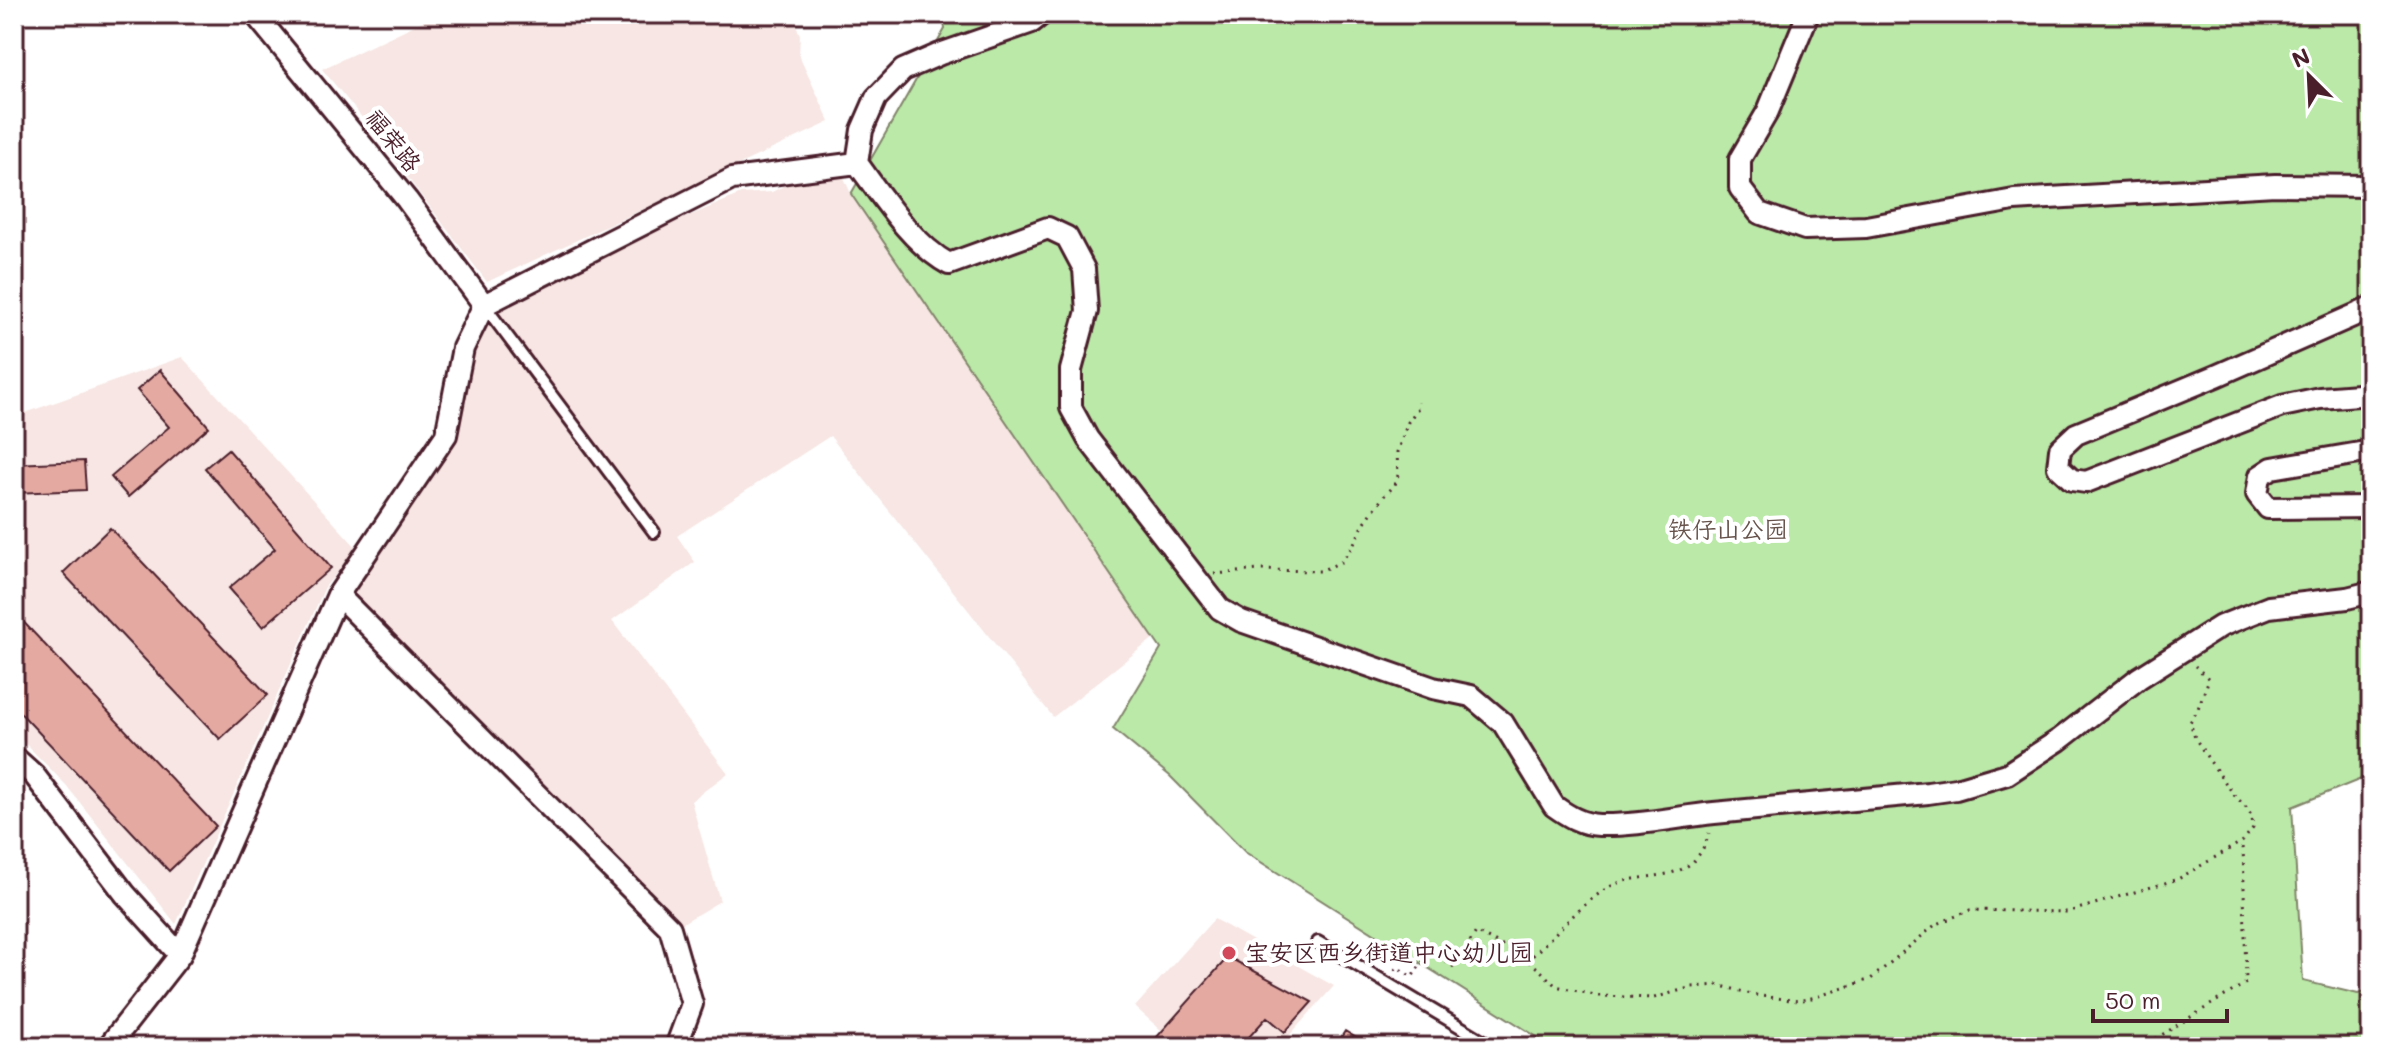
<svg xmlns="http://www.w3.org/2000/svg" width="2385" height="1061" font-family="Mali,'LXGW WenKai TC',sans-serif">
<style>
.built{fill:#f7e6e3}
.green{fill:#bae9a8;stroke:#82846a;stroke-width:2}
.building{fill:#e4aaa2;stroke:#4a1f2b;stroke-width:2}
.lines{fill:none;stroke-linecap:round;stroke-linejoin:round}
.service-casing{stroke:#4a1f2b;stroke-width:16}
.minor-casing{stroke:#4a1f2b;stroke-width:26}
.path{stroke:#4a1f2b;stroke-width:3;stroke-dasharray:2 6;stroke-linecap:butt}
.service{stroke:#fff;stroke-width:10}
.minor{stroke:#fff;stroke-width:20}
.poi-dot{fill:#d1495b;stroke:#fff;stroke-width:3}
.labels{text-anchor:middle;stroke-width:8;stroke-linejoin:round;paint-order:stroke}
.street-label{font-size:24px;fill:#4a1f2b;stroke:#fff}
.park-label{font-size:24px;fill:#66524a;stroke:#fff}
.poi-label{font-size:24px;fill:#4a1f2b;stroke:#fff;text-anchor:start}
</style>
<rect width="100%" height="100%" fill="#fff"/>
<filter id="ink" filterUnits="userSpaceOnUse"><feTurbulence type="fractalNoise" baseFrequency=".0125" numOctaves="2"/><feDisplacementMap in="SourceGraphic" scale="16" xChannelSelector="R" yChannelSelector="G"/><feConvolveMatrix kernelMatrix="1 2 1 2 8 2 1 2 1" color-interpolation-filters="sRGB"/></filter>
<g filter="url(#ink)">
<path class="built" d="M438,14h354l8,21 -1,21 31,66 -343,160 -123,-162 -42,-51z
M836,159l15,35 303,444 -101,79 -223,-281 -153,100 18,26 -83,59 116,152 -37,28 29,100 -44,26 -319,-327 -2,-15 101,-147 17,-91 18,-34 177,-88 73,-31 31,-2z
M182,357l175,191 -32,39 -149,337 -110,-139 -52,-53v-315z
M1214,919l120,67 -55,61h-99l-45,-40z"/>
<path class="green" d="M943,14h1428v761l-79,32 11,174 55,13 13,-4v57h-818l-308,-195 -75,-76 -57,-47 48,-80 -310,-455 94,-165z"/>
<path class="building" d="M160,370l49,57 -81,70 -17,-20 58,-50 -32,-37z
M228,449l103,119 -68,59 -34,-39 46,-39 -70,-81z
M84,461l2,29 -72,3v-29z
M110,528l158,167 -48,44 -157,-166z
M14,612l202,214 -47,45 -155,-165z
M1228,957l84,45 -27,30 -18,-15 -27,30h-92z
M1345,1031l26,16h-36z"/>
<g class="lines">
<defs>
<path id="service" d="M484,305l170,227
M1318,942l176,105"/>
<path id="minor" d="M255,14l152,186 77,105
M1042,14l-10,8 -92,32 -37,16 -27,28 -14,32 -5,33c25,34 55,81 92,101l99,-36 19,9 17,32 3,42 -16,59v38l17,31 132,170 21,12 192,67 38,8 32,27 51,83c14,10 27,18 45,19 38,1 77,-8 115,-12 71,-7 143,-13 214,-20l28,-4 51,-15 52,-34 80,-62 82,-52 48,-19 78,-9 24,-6
M1808,14l-40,97 -28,48v29l19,25 46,16 61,-2 148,-27 261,-15 96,1
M2371,308l-155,68 -140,58 -16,15 -2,18 14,13 14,2 196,-76 38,-8 51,-4
M2371,451l-99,17 -12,8 -3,18 11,14 103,-1
M338,595l332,333 22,76 -16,43
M14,757l20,18 91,119 55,61
M108,1047l72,-92 158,-360 108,-160 17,-87 21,-43 248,-126 125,-16"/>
</defs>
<use href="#service" class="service-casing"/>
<use href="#minor" class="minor-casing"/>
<path class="path" d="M1214,574l46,-4 60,1 21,-9 11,-15 13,-25 19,-26 11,-11 3,-10 -1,-23 11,-30 10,-14v-6
M1527,961c24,-22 52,-55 79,-72 36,-23 86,3 103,-56
M1395,970l2,-3 15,10 18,-26 24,16 22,-35 45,24 18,13 17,17 43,10 55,2 38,-11 26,-2 37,10 43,6 18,-4 55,-18 64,-54 35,-15 98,2 110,-33 65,-38 10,-13 -1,-11 -6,-10 -11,-11 -26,-36 -14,-22 -5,-16 7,-11 12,-32 -14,-13
M2142,1047l104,-64 -3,-142"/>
<use href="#service" class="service"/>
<use href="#minor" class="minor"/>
</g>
</g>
<circle class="poi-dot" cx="1229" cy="953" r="8"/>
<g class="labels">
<g class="street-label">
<text transform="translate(393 141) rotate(51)" y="8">福荣路</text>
</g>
<g class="park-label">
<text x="1728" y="538">铁仔山公园</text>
</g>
<g class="poi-label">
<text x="1245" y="961">宝安区西乡街道中心幼儿园</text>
</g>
</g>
<rect width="2385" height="1061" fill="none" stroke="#fff" stroke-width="48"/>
<rect x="24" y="24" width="2337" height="1013" fill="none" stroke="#4a1f2b" stroke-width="3" filter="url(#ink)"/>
<g transform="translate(2309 76) rotate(336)" stroke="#ffffff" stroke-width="6" paint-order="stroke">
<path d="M0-6L14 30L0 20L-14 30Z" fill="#4a1f2b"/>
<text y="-12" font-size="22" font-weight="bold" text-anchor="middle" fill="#4a1f2b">N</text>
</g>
<path d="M2093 1009v12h134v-12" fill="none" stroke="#4a1f2b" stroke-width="4"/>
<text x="2105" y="1009" font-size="24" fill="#4a1f2b" stroke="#ffffff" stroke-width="6" paint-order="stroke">50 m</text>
</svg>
